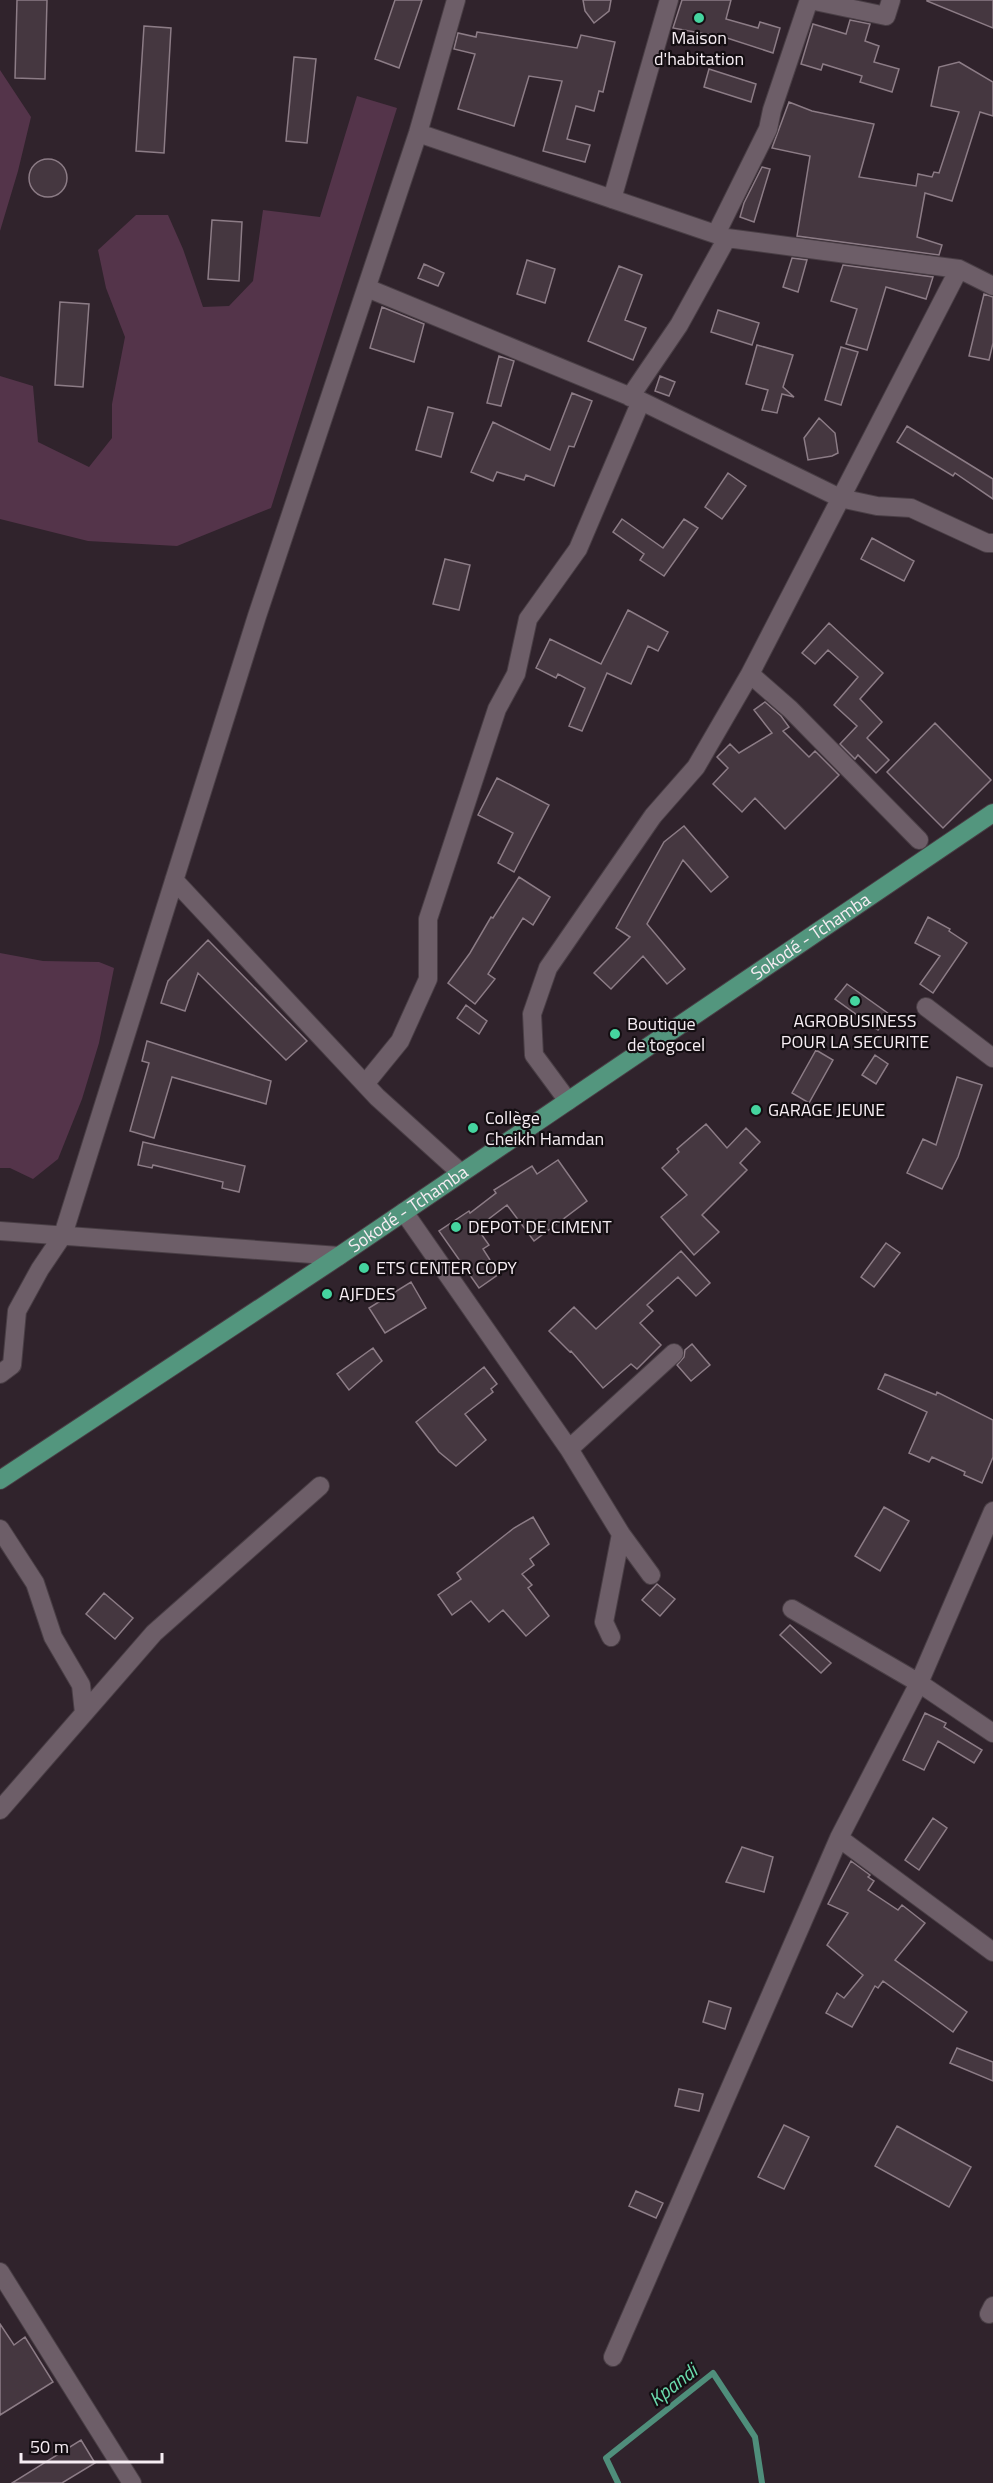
<svg xmlns="http://www.w3.org/2000/svg" width="993" height="2483" font-family="'Titillium Web',sans-serif">
<style>
.green{fill:#54344a}
.lines{fill:none;stroke-linecap:round;stroke-linejoin:round}
.stream{stroke:#4f8e7b;stroke-width:6}
.building{fill:#453740;stroke:#8c7c86;stroke-width:1.5}
.street-casing{stroke:#493e45;stroke-width:20}
.primary-casing{stroke:#493e45;stroke-width:20}
.street{stroke:#6d5e68;stroke-width:18}
.primary{stroke:#53967e;stroke-width:18}
.poi-dot{fill:#45d49f;stroke:#140e12;stroke-width:2}
.labels{text-anchor:middle;stroke-width:4.5;stroke-linejoin:round;paint-order:stroke}
.poi-label{font-size:18px;fill:#f6edf3;stroke:#140e12;text-anchor:start}
.street-label{font-size:18px;fill:#f6edf3;stroke:#140e12}
.water-label{font-size:20px;font-style:italic;fill:#6bdbad;stroke:#140e12}
</style>
<rect width="100%" height="100%" fill="#30232c"/>
<path class="green" d="M0,70l31,47 -13,54 -18,60z
M357,96l40,12 -126,400 -94,38 -89,-5 -88,-22v-143l33,10 5,56 51,25 23,-29v-34l13,-67 -19,-49 -8,-38 38,-35h32l15,34 20,58 26,-1 24,-25 10,-71 57,7z
M0,953l43,8 56,1 15,6 -15,75 -17,56 -24,60 -25,20 -23,-11h-10z"/>
<g class="lines">
<path class="stream" d="M618,2483l-12,-25 107,-85 42,64 7,46"/>
</g>
<path class="building" d="M17,0h30l-2,79 -30,-1z
M395,0h27l-23,68 -24,-9z
M583,0h28l-2,11 -15,12 -9,-12z
M682,0h49l-5,19 32,9 2,-6 20,6 -7,25 -46,-15 -54,-10z
M993,0v28l-66,-27v-1z
M850,20l20,4 -5,17 14,5 -5,16 25,7 -7,23 -32,-10 2,-6 -39,-12 -2,6 -20,-6 12,-40 33,10z
M144,26l27,2 -7,125 -28,-2z
M477,32l100,16 4,-13 34,7 -12,50 -4,-1 -5,20 -18,-5 -9,33 23,6 -5,17 -42,-11 19,-70 -33,-5 -15,50 -56,-17 17,-55 -21,-5 4,-16 18,4z
M294,57l22,2 -9,84 -21,-2z
M959,62l34,20v34l-13,-4 -28,89 -27,-8 -8,44 25,8 -3,10 -142,-19 13,-80 -38,-8 17,-46 23,9 62,13 -15,53 57,9 2,-12 14,3 2,-5 5,1 20,-61 -28,-6 8,-39z
M709,69l47,15 -5,18 -47,-15z
M29 178a19 19 0 1 1 38 0a19 19 0 1 1-38 0Z
M762,167l8,2 -16,53 -14,-5 4,-14z
M212,220l30,2 -3,59 -31,-2z
M792,258l15,2 -9,32 -15,-5z
M527,260l28,9 -10,34 -28,-9z
M424,264l20,9 -6,13 -20,-8z
M843,265l90,12 -7,22 -40,-12 -19,63 -21,-6 11,-35 -26,-8z
M619,266l23,9 -17,45 21,8 -13,32 -45,-19z
M984,294l9,3v46l-4,17 -20,-4z
M60,302l29,2 -6,83 -28,-2z
M382,307l42,17 -10,38 -44,-14z
M718,310l41,13 -7,22 -41,-13z
M757,345l36,10 -10,32 11,10 -12,-3 -5,19 -15,-3 6,-20 -22,-6z
M841,347l17,5 -17,53 -16,-5z
M499,356l15,5 -13,45 -14,-3z
M660,376l15,6 -6,14 -14,-5z
M572,393l20,8 -18,46 -5,-1 -15,40 -28,-11 -2,5 -27,-8 -4,9 -22,-9 22,-50 57,28z
M428,407l25,6 -12,44 -25,-7z
M819,418l16,15 3,20 -6,3 -24,4 -4,-22z
M907,426l86,53v20l-38,-26 -2,3 -56,-34z
M728,473l18,13 -24,33 -17,-12z
M622,519l41,29 21,-29 14,9 -34,48 -24,-16 4,-6 -31,-22z
M872,538l42,23 -10,20 -43,-22z
M445,559l25,6 -11,45 -26,-6z
M628,610l40,22 -10,19 -10,-5 -17,38 -24,-11 -25,58 -13,-5 16,-38 -27,-14 -2,4 -20,-10 14,-29 51,25z
M829,623l54,50 -23,26 22,23 -15,16 22,22 -13,13 -18,-18 -3,4 -15,-15 17,-18 -23,-21 24,-28 -30,-27 -13,14 -13,-11z
M765,702l16,14 8,11 -6,4 26,26 6,-6 24,24 -54,54 -30,-31 -13,14 -29,-28 15,-16 -11,-11 13,-13 9,9 33,-20 -18,-23z
M935,723l56,57 -48,48 -56,-56z
M497,778l52,27 -35,67 -16,-9 15,-30 -35,-18z
M684,826l44,51 -17,15 -28,-32 -36,64 38,45 -18,15 -24,-28 -32,33 -17,-16 36,-36 -14,-9 48,-86z
M519,877l31,20 -17,28 -10,-7 -35,56 7,5 -20,25 -27,-21 22,-30 21,-36 2,1z
M928,917l22,12 -1,2 18,12 -34,50 -13,-9 20,-28 -25,-13z
M208,940l99,101 -21,19 -88,-87 -13,38 -24,-8 7,-22z
M847,984l42,30 -11,16 -43,-31z
M466,1005l21,16 -8,13 -22,-16z
M147,1041l124,40 -5,23 -94,-27 -18,61 -24,-7 19,-68 -7,-2z
M816,1050l17,10 -24,43 -17,-10z
M875,1055l13,9 -12,20 -14,-9z
M957,1077l25,8 -24,72 -16,32 -35,-16 16,-34 13,6z
M706,1124l21,24 19,-20 14,14 -20,21 7,7 -45,45 17,17 -25,23 -33,-38 26,-22 -25,-27 17,-16 -2,-3z
M143,1142l102,24 -6,26 -17,-4 1,-6 -70,-17 -1,3 -14,-3z
M558,1160l29,41 -53,40 -27,-36 -30,23 12,17 -6,4 16,25 -20,14 -40,-57 30,-20 1,2 26,-20 -2,-3 38,-24 5,8z
M886,1243l14,10 -26,34 -13,-10z
M681,1251l29,32 -14,13 -18,-19 -31,28 6,6 -13,12 21,22 -24,24 -6,-5 -28,24 -32,-37 -1,1 -21,-21 25,-24 22,22z
M411,1282l15,26 -41,25 -16,-25z
M692,1344l18,21 -19,16 -14,-16 7,-8 1,-7z
M373,1348l9,13 -33,29 -12,-16z
M484,1367l13,17 -6,5 2,3 -28,22 21,26 -30,26 -17,-14 -23,-30z
M885,1374l51,21 1,-3 56,28v37l-11,26 -18,-8 1,-3 -33,-15 -3,5 -20,-9 18,-41 -49,-23z
M884,1507l25,14 -29,50 -25,-15z
M533,1517l16,27 -19,15 4,6 -12,9 10,11 -4,3 21,28 -23,20 -23,-26 -14,12 -18,-21 -19,14 -14,-20 23,-16 -4,-6 57,-45z
M657,1584l18,15 -15,17 -18,-16z
M104,1593l29,25 -18,21 -29,-25z
M790,1625l41,38 -10,10 -41,-38z
M925,1713l21,10 -2,4 38,23 -8,13 -36,-22 -14,29 -21,-10z
M933,1818l14,10 -28,42 -14,-10z
M742,1847l31,10 -9,35 -38,-10z
M851,1861l19,14 -2,2 6,4 -6,9 30,20 4,-5 23,18 -30,37 72,52 -14,20 -70,-51 -5,7 -3,-2 -23,41 -26,-14 11,-20 7,5 19,-23 -36,-30 21,-32 -20,-9z
M709,2001l22,7 -6,21 -22,-7z
M957,2048l36,14v19l-43,-18z
M679,2089l24,5 -4,17 -24,-5z
M784,2125l25,12 -25,52 -26,-12z
M897,2126l74,41 -22,40 -74,-41z
M636,2191l27,12 -7,15 -27,-12z
M0,2324l14,21 11,-8 28,45 -53,33z
M81,2440l14,23 -33,20h-50z"/>
<g class="lines">
<defs>
<path id="street" d="M810,0l76,16 5,-16
M418,133l309,105 232,31 34,17
M612,199l57,-199
M716,234l52,-105 4,-19 37,-110
M367,288l274,113 199,97 37,8 34,2 76,35h6
M630,397l49,-72 48,-87
M750,674l40,35 129,131
M174,880l203,217 84,76
M926,1007l67,51
M365,1084l35,-43 28,-62v-60l69,-210 19,-35 12,-55 50,-70 63,-148
M568,1101l-34,-46 -2,-41 16,-46 105,-152 43,-49 54,-93 209,-405
M404,1212l165,237 105,-96
M0,1231l339,25
M0,1374l12,-9 5,-54 23,-42 23,-34 194,-619 161,-483 38,-133
M569,1449l52,85 30,41
M0,1529l35,54 18,54 28,48 3,28
M792,1609l127,74 74,50
M611,1637l-7,-15 17,-88
M0,1810l154,-177 166,-147
M839,1838l154,114
M0,2272l132,211
M989,2314l4,-8
M613,2357l226,-519 80,-155 74,-172"/>
<g id="primary">
<path id="s1" d="M0,1480l339,-224 654,-443"/>
</g>
</defs>
<use href="#street" class="street-casing"/>
<use href="#primary" class="primary-casing"/>
<use href="#street" class="street"/>
<use href="#primary" class="primary"/>
</g>
<g class="poi-dot">
<circle cx="699" cy="18" r="6"/>
<circle cx="855" cy="1001" r="6"/>
<circle cx="615" cy="1034" r="6"/>
<circle cx="756" cy="1110" r="6"/>
<circle cx="473" cy="1128" r="6"/>
<circle cx="456" cy="1227" r="6"/>
<circle cx="364" cy="1268" r="6"/>
<circle cx="327" cy="1294" r="6"/>
</g>
<g class="labels">
<g class="poi-label">
<text x="699" y="44" text-anchor="middle">Maison<tspan x="699" dy="21">d'habitation</tspan></text>
<text x="855" y="1027" text-anchor="middle">AGROBUSINESS<tspan x="855" dy="21">POUR LA SECURITE</tspan></text>
<text x="627" y="1030">Boutique<tspan x="627" dy="21">de togocel</tspan></text>
<text x="768" y="1116">GARAGE JEUNE</text>
<text x="485" y="1124">Collège<tspan x="485" dy="21">Cheikh Hamdan</tspan></text>
<text x="468" y="1233">DEPOT DE CIMENT</text>
<text x="376" y="1274">ETS CENTER COPY</text>
<text x="339" y="1300">AJFDES</text>
</g>
<g class="street-label">
<text dy="6" stroke="none"><textPath href="#s1" startOffset="976">Sokodé - Tchamba</textPath></text>
<text dy="6" stroke="none"><textPath href="#s1" startOffset="490">Sokodé - Tchamba</textPath></text>
</g>
<g class="water-label">
<text transform="translate(673 2385) rotate(-38)" y="7">Kpandi</text>
</g>
</g>
<path d="M21 2453v9h141v-9" fill="none" stroke="#f6edf3" stroke-width="3"/>
<text x="30" y="2453" font-size="18" fill="#f6edf3" stroke="#140e12" stroke-width="4.5" paint-order="stroke">50 m</text>
</svg>
